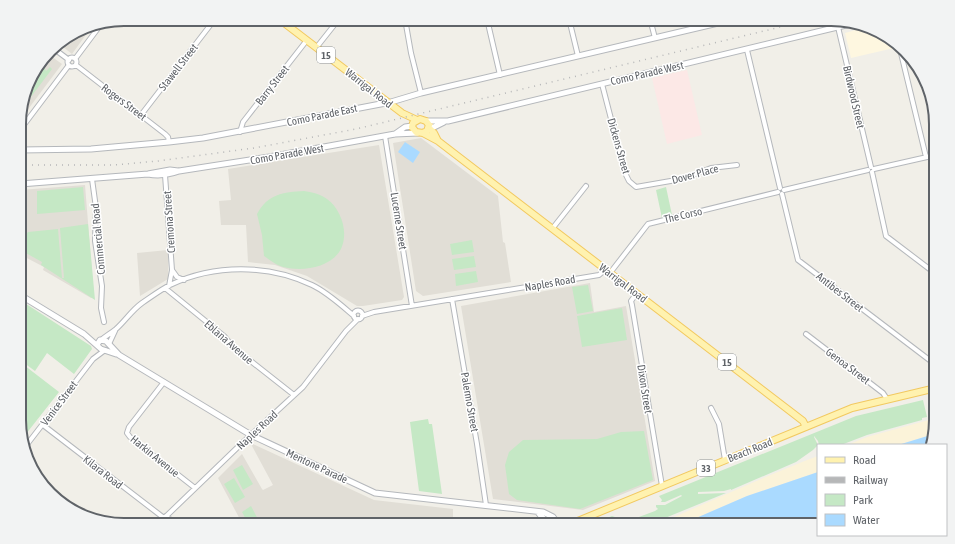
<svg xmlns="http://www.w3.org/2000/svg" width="955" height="544" font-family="'Asap Condensed',sans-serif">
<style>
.commercial{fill:#fef7e0}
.education{fill:#e1ded6}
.medical{fill:#fce8e6}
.green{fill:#c5e8c5}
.sand{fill:#fbf3d9}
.water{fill:#aadaff}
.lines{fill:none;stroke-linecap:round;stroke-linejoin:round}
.minor-casing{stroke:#b5b8bc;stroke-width:6}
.tertiary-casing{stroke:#b5b8bc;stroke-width:7}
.primary-casing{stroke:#f2c960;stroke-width:8}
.minor{stroke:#fff;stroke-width:4}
.tertiary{stroke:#fff;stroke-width:5}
.primary{stroke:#fff2af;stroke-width:6}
.rail{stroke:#b6b7b8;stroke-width:1.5;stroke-dasharray:1 5;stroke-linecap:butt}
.labels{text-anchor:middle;stroke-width:3;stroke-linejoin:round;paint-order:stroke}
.shield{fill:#fff;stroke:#8f9295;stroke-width:1}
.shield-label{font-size:10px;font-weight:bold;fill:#5f6368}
.street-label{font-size:11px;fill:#5f6368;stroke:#fff}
.rim{fill:none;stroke:#5f6368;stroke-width:2}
</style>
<rect width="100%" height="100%" fill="#f1efe8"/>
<path class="commercial" d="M863,28l20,5 10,10 1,5 -43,10 -6,-25z"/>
<path class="education" d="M93,25l-21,29 -14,-11 26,-16z
M48,54l14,10 -42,56v-9l10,-33z
M421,138l77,58 5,46 2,1 6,39 -88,14 -7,-5 -23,-148z
M379,145l25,152 -2,3 -39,6h-6l-50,-30 -32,-11 -27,-3 -2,-37h-25l-2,-24 12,-1 -3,-31z
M85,185l9,112 -3,1 -48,-28 1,-3 -21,-11 -3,4v-70z
M168,250v29l-28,17 -3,-43z
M590,283l4,29 32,-6 29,175 -72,29 -90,-11 -32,-193z
M253,444l121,56 79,9v16h-210l-25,-47 24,-24 20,35 1,1 10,-5 -21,-39z"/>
<path class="medical" d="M687,70l15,65 -35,9 -15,-66z"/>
<path class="green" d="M42,62l4,9 4,-4 2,2 -31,41 -1,-1 10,-31 9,-12 5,4 -3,-6z
M83,187l2,23 -48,4v-23z
M666,187l6,28 -10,3 -6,-28z
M304,191c8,1 16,3 23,8 14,10 22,33 14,50 -10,19 -39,23 -58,18 -7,-2 -13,-7 -19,-11l-2,-21 -5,-21c11,-20 26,-22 47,-23z
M88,224l7,76 -54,-35 1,-3 -18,-10 -1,2 -3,-5 4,-4 3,-6 -2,-3 3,-4 30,-3 4,49h2l-4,-50z
M472,240l2,12 -22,3 -2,-11z
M474,256l2,11 -22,3 -2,-11z
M476,271l2,11 -22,4 -1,-12z
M588,285l5,26 -16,3 -5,-27z
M20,300l71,46 1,3 -18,25 -27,-21 -12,18 -15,-11v-35l3,-4 -3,-2z
M622,308l5,32 -45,7 -5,-31z
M20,362l39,30 -37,47 -2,-6z
M923,400l4,17 -5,1v2l-55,15 -26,10h-22l-1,-4 -4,-5v1l3,6v3l-4,4 -17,12 -65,28v-1l-7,2 -26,1v2l28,-1 -78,32h-60l24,-9 6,2 2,6 35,-13 3,-2 -2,-2v-2h9l17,-9 -1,-1 -16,7h-4l1,-2 -3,-4 197,-80z
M428,419l1,5h3l10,70 -23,-3 -9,-69z
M644,431l9,49 -73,29 -63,-9 -8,-6 -4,-29 4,-13 14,-12 74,-1 24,-7z
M242,465l11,19 -10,6 -10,-20z
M234,478l11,19 -10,6 -11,-19z
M251,506l10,19h-12l-7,-13z"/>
<path class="sand" d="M936,418v8l-2,8 -36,11h-51l20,-8z
M818,456v16l-71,24 -67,29h-26l8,-3 1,1 2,-2c51,-22 102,-46 153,-65z"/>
<path class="water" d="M405,142l15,10 -7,11 -15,-11z
M934,434l-4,11h-32z
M818,472v53h-138l67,-29z"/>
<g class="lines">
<defs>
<path id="minor" d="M405,19l6,34 10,40
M487,19l13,56
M569,19l9,37
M650,19l5,19
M838,27l33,140
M53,48l16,12
M316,48l23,-29
M900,49l26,108
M747,50l33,138
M67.5 62a4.5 4.5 0 1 1 9 0a4.5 4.5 0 1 1-9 0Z
M75,59l27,-36
M76,65l89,69 3,3 1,5
M602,84l23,89 4,8 7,6 46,-8 29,-11 26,-3
M141,115l74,-96
M20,130l49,-65
M240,132l3,-10 64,-82
M385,136l27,170
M874,169l62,-14
M872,172l14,64 50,38
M165,175l7,95 -3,16
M92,179l4,29 -1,33 7,45 -1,22 3,14
M784,190l84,-20
M782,194l16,66 138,105
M552,229l34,-43
M172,270l5,7 7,3
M610,273l38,-49 130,-32
M165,288l59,48 9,11 61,48
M637,293l-6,8 1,4 30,181
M452,299l25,145 9,61
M353.5 315a4.5 4.5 0 1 1 9 0a4.5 4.5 0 1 1-9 0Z
M362,316l12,-4 225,-37 7,-6
M806,334l77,59 4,6
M101,340c5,-4 10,-7 15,-11 9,-8 16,-19 26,-26 9,-6 18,-13 28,-18 44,-21 98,-21 142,0 15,7 29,20 42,31
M109,344l6,-13
M164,382l-35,45 -2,6 3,4 65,51
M711,408l8,16 6,36
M43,425l121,93
M25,447l68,-88 12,-9
M166,516l11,9
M157,525l82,-79 64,-59 43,-56 12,-12"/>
<path id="tertiary" d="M426,121h22l402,-97
M429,127h5l10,-5
M395,134l10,-7 7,-1
M20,150l71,-1 78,-7 34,-4 188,-36 30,-9 314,-74
M148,174c11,2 20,1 31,-3l90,-14 126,-23 23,-1
M20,184l128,-10 22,-4 8,1
M20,295l64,39 17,15 15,5
M97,345l3,-5 6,1 13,14 132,80 124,58 168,19 10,5 6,8
M538,512c3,6 9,8 12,13"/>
<path id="primary" d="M279,19l123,94 15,7
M420,119l6,2 3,4 -2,6 -4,2 -7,-1 -4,-5 1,-4z
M429,128l5,5 4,8
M423,133l15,8 365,280 3,6
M568,525l284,-117 84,-20"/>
</defs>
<use href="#minor" class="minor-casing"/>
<use href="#tertiary" class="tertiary-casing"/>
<use href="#primary" class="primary-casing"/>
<use href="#minor" class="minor"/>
<use href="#tertiary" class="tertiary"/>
<use href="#primary" class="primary"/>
<path class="rail" d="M20,165h94l44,-4 96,-13 102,-19 458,-110"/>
</g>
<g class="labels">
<g class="shield">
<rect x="317" y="47" width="18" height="16" rx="3"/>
<rect x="718" y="354" width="18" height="16" rx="3"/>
<rect x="697" y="460" width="18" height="16" rx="3"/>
</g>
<g class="shield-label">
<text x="326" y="59">15</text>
<text x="727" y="366">15</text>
<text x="706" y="472">33</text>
</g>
<g class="street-label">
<text transform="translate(178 67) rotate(-52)" y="4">Stawell Street</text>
<text transform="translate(647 73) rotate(-13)" y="4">Como Parade West</text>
<text transform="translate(272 85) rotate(-52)" y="4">Barry Street</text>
<text transform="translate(369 88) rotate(38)" y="4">Warrigal Road</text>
<text transform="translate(854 97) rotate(77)" y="4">Birdwood Street</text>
<text transform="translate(124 102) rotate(37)" y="4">Rogers Street</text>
<text transform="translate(322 115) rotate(-12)" y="4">Como Parade East</text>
<text transform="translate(619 146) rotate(74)" y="4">Dickens Street</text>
<text transform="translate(287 154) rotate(-10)" y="4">Como Parade West</text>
<text transform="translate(695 174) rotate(-15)" y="4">Dover Place</text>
<text transform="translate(683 215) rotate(-13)" y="4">The Corso</text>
<text transform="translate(399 221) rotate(81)" y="4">Lucerne Street</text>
<text transform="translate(169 222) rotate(-94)" y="4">Cremona Street</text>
<text transform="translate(98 239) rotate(-95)" y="4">Commercial Road</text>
<text transform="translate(550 283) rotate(-10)" y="4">Naples Road</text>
<text transform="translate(623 283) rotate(37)" y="4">Warrigal Road</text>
<text transform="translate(840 292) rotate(38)" y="4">Antibes Street</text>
<text transform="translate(229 342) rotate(41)" y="4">Eblana Avenue</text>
<text transform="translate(848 366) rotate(37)" y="4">Genoa Street</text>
<text transform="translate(645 389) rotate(81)" y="4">Dixon Street</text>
<text transform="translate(470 402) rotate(80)" y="4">Palermo Street</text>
<text transform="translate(59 403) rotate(-53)" y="4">Venice Street</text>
<text transform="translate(257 430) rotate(-43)" y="4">Naples Road</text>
<text transform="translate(750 450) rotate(-22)" y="4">Beach Road</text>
<text transform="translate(155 456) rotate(39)" y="4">Harkin Avenue</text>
<text transform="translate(317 466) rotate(25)" y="4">Mentone Parade</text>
<text transform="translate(103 472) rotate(38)" y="4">Kilara Road</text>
</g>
</g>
<path d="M0 0H955V544H0ZM124 26H831A98 98 0 0 1 929 124V420A98 98 0 0 1 831 518H124A98 98 0 0 1 26 420V124A98 98 0 0 1 124 26Z" fill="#f2f3f3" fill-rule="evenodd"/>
<path class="rim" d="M124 26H831A98 98 0 0 1 929 124V420A98 98 0 0 1 831 518H124A98 98 0 0 1 26 420V124A98 98 0 0 1 124 26Z"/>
<rect x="817" y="444" width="130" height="92" fill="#ffffff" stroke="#bfc1c3"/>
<rect x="825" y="457" width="20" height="6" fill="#fff2af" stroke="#bfc1c3"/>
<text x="853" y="464" font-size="12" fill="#5f6368">Road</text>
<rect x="825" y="477" width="20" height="6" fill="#b6b7b8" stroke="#bfc1c3"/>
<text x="853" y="484" font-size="12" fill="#5f6368">Railway</text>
<rect x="825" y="494" width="20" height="12" fill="#c5e8c5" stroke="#bfc1c3"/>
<text x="853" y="504" font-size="12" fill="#5f6368">Park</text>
<rect x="825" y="514" width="20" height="12" fill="#aadaff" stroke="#bfc1c3"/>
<text x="853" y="524" font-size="12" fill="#5f6368">Water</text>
</svg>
